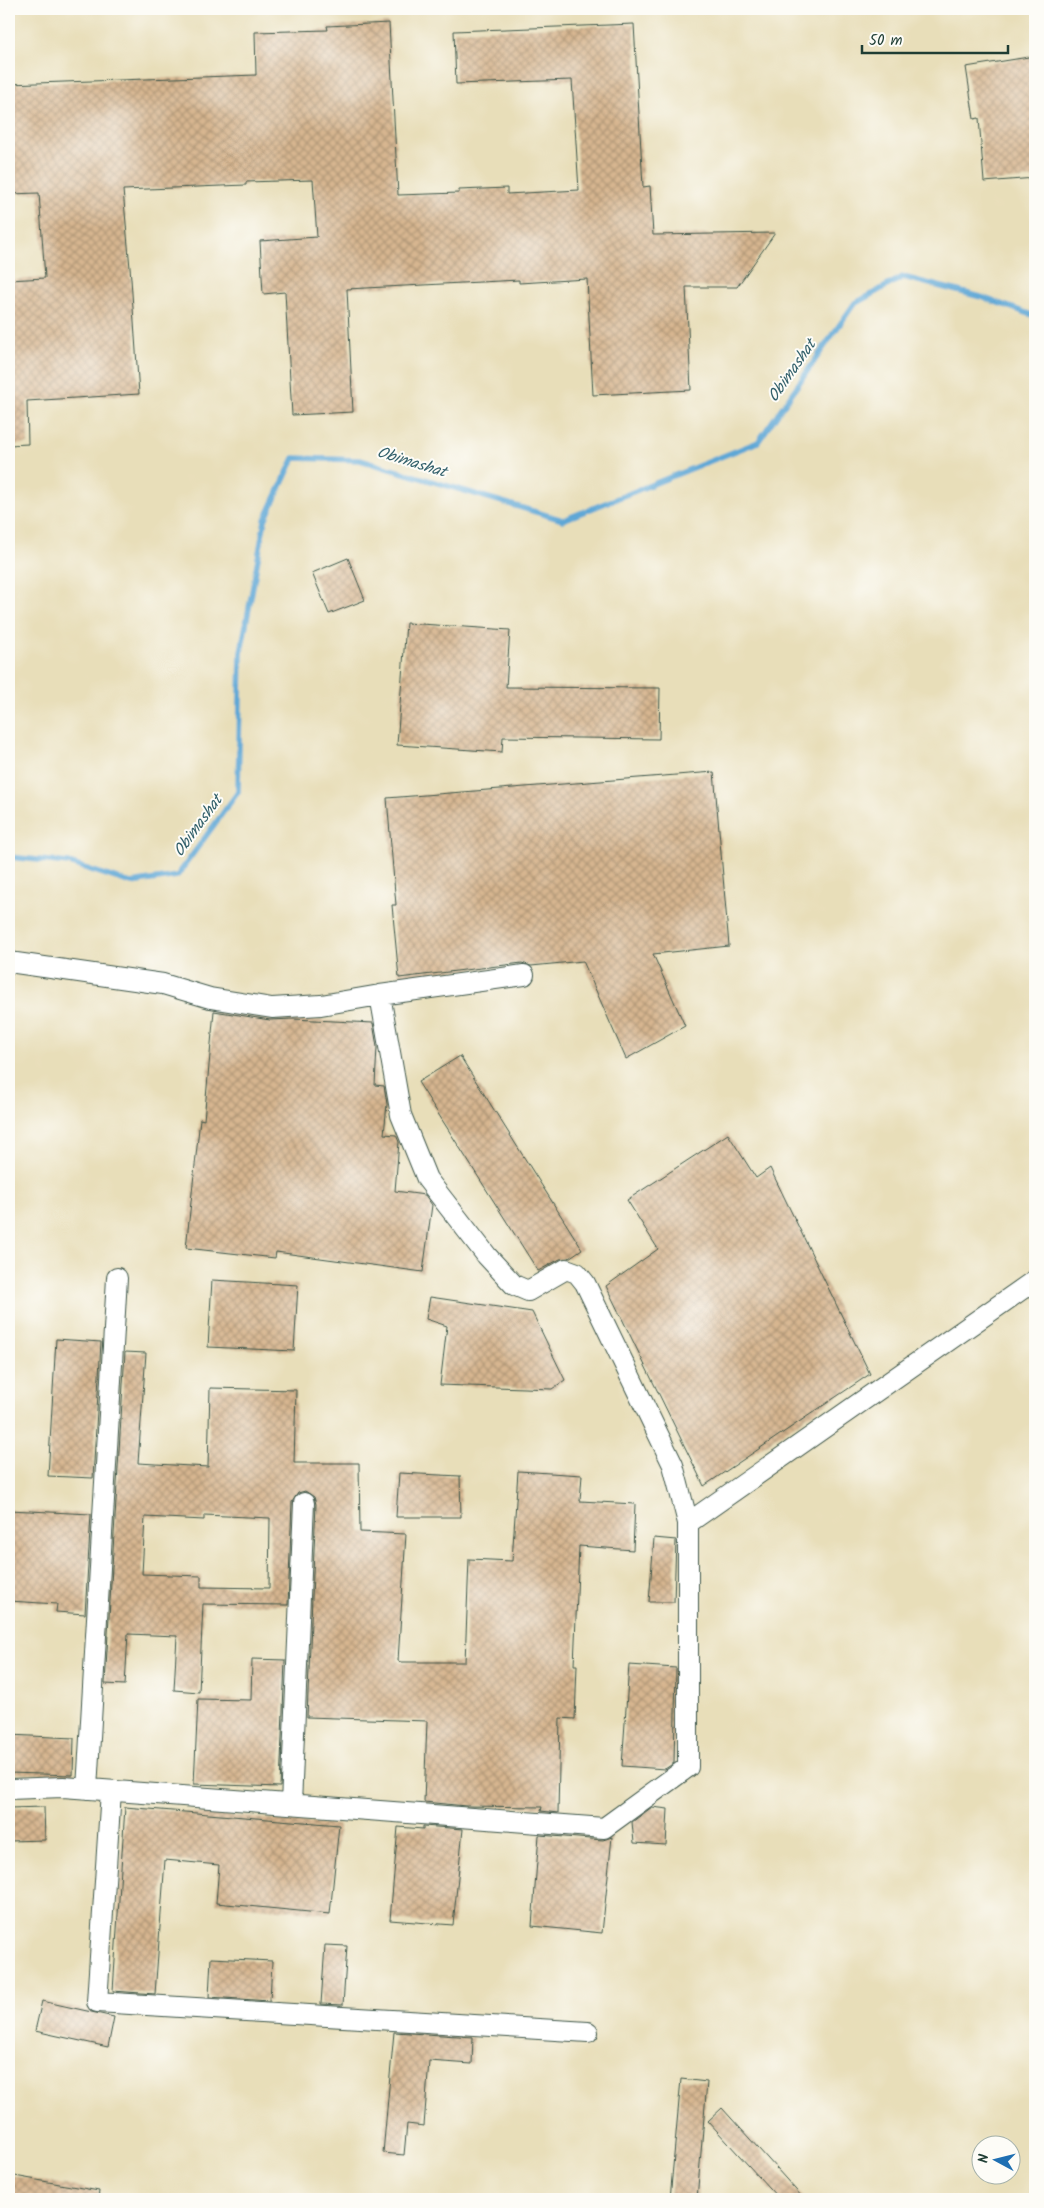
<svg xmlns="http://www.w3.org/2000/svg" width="1044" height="2208" font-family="Kalam,sans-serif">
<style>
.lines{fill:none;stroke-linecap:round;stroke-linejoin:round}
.stream{stroke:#5fa7d6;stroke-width:5.5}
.building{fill:url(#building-cross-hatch);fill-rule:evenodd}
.street-casing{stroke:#3d5548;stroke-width:22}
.street{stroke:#fff;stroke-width:20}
.labels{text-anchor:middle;stroke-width:4;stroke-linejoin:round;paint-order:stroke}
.water-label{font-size:16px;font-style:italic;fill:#35626d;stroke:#fdfcf7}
</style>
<defs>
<pattern id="building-cross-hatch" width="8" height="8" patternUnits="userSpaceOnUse" patternTransform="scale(1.25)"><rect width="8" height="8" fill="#d7b690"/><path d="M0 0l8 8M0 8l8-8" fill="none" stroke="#ae9576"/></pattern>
</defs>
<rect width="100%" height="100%" fill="#fdfcf7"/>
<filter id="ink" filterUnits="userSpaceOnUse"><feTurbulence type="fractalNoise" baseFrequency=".02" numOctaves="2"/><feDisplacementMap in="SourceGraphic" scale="10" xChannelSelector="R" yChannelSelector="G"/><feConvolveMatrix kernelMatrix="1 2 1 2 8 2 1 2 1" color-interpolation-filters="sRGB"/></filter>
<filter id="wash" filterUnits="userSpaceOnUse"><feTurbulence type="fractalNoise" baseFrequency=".0096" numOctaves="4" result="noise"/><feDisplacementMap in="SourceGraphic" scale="20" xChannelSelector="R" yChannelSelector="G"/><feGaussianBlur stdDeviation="1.12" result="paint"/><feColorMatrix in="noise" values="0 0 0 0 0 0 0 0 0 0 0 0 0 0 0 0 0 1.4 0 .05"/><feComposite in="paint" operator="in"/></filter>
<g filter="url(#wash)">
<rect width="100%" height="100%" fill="#e8deb9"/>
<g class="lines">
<path class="stream" d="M9,857l60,6 62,20 46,-7 61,-84 3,-140 24,-132 29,-62 66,2 203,60 195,-78 96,-138 49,-27 78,20 54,19"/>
</g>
<g id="blocks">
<path class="building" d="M389,23l9,172 61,-2v-3l48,-2v6l72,-4 -7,-110 -116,4 -2,-53 180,-7 9,163 7,-1 3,49 122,-2 -38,54h-51l5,103 -98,5 -6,-116 -68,4v-3l-172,9 6,123 -61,3 -7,-123 -22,2 -3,-53 57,-4 -4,-57 -67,2v3l-123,5 8,89 8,115 -112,7 1,43 -19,1v-165l36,-2 -6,-85 -30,1v-110l247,-9 -1,-43 73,-2 -1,-4z
M1035,56v122l-51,4 -5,-64 -5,1 -8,-52z
M348,558l17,42 -36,14 -17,-41z
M406,623l104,7 -4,57 154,1 -1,51 -156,-2 -1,15 -105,-7z
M714,772l15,174 -76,8 32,72 -59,33 -43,-98 -52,5 -9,-3 -123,15 -7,-73h4l-9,-107z
M214,1011l56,9 24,-1 79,4 4,24 -2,38 9,1 3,18 -3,30 12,1 3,7 -4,49 30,4 7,10 -9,67 -147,-20 -1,6 -89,-10 14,-129 4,1z
M460,1056l122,193 -13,9 -9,1 -22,12 -120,-189z
M728,1134l28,44 14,-10 100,206 -166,112 -98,-200 52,-37 -31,-49z
M212,1280l86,5 -4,66 -86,-4z
M430,1297l102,15 33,68 -13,9 -112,-4 7,-59 -21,-7z
M56,1339l45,3 -8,136 -45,-2z
M125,1352l21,1 -8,110 70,4 2,-79 86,2 -2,73h65l1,69 46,2 -8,127 3,1h64l4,-103 43,2 6,-90 64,4 -2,26 55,3 -2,46 -54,-4 -5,119h3l-2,54 -15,-1 -2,95 -17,-2 1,-4 -76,-1 -42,-4 3,-81 -120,-4 9,-213 -2,-7 -9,-6 -7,2 -6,9 -4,103 -85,-1 -4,88 -25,-2 3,-54 -49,-2 -3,51 -20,-1zM204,1515l66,3 -1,70 -68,-1v-11l-59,-2 3,-57 59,3z
M399,1473l61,3 1,41h-65z
M9,1510l82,4 -6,100 -29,-2 1,-8 -48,-3z
M654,1538l22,2 -2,62h-25z
M252,1659l33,1 -5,127 -86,-3 4,-85 53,1z
M629,1665l47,3 -2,95 -9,6 -43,-3z
M9,1735l65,3 -1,37 -64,-2z
M44,1807l1,33 -36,1v-33z
M125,1807l214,18 -9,89 -114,-11 3,-38 -54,-5 -10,134 -42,-3z
M652,1807l16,2 -2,36 -32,-2 -2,-21z
M423,1826l40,3 -10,96 -63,-5 8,-93 25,2z
M539,1835l64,5 9,-3 -10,96 -70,-7z
M325,1945l22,1 -4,59 -22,-1z
M211,1958l61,3 -2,40 -61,-4z
M42,2001l72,16 -6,30 -73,-16z
M394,2032l79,5 -1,27 -43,-3 -5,65 -17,-2 -3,31 -21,-2z
M681,2079l26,3 -10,117h-27z
M722,2108l82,91h-25l-71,-78z
M9,2175l90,16 -1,8h-89z"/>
</g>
</g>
<g filter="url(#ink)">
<use href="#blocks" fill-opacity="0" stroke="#3d5548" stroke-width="1"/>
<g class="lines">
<defs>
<path id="street" d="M9,962l154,22 47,14 62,10 49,-3 59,-10 21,120 26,64 60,77 27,29 14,6 38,-22 11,4 8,10 88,182 15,58v244l-84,61 -541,-41 -54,2
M380,995l144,-20
M688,1523l347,-243
M87,1789l30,-511
M111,1791l-14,211 491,30
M291,1804l13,-301"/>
</defs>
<use href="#street" class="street-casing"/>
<use href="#street" class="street"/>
</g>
</g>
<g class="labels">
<g class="water-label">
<text transform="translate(791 370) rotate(-55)" y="6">Obimashat</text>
<text transform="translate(412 461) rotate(17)" y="6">Obimashat</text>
<text transform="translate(197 825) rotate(-54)" y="6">Obimashat</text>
</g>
</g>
<rect width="1044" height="2208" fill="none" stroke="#fdfcf7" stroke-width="30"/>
<g transform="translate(996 2160) rotate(277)"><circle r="24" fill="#fdfcf7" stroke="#a4b0a9"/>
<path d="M0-4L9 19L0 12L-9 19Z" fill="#1f6fb2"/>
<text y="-8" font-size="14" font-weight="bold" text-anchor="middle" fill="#1f3d34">N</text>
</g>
<path d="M862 45v8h146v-8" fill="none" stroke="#1f3d34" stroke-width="2.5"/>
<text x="869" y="45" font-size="15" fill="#1f3d34" stroke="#fdfcf7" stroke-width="4" paint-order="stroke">50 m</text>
</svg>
